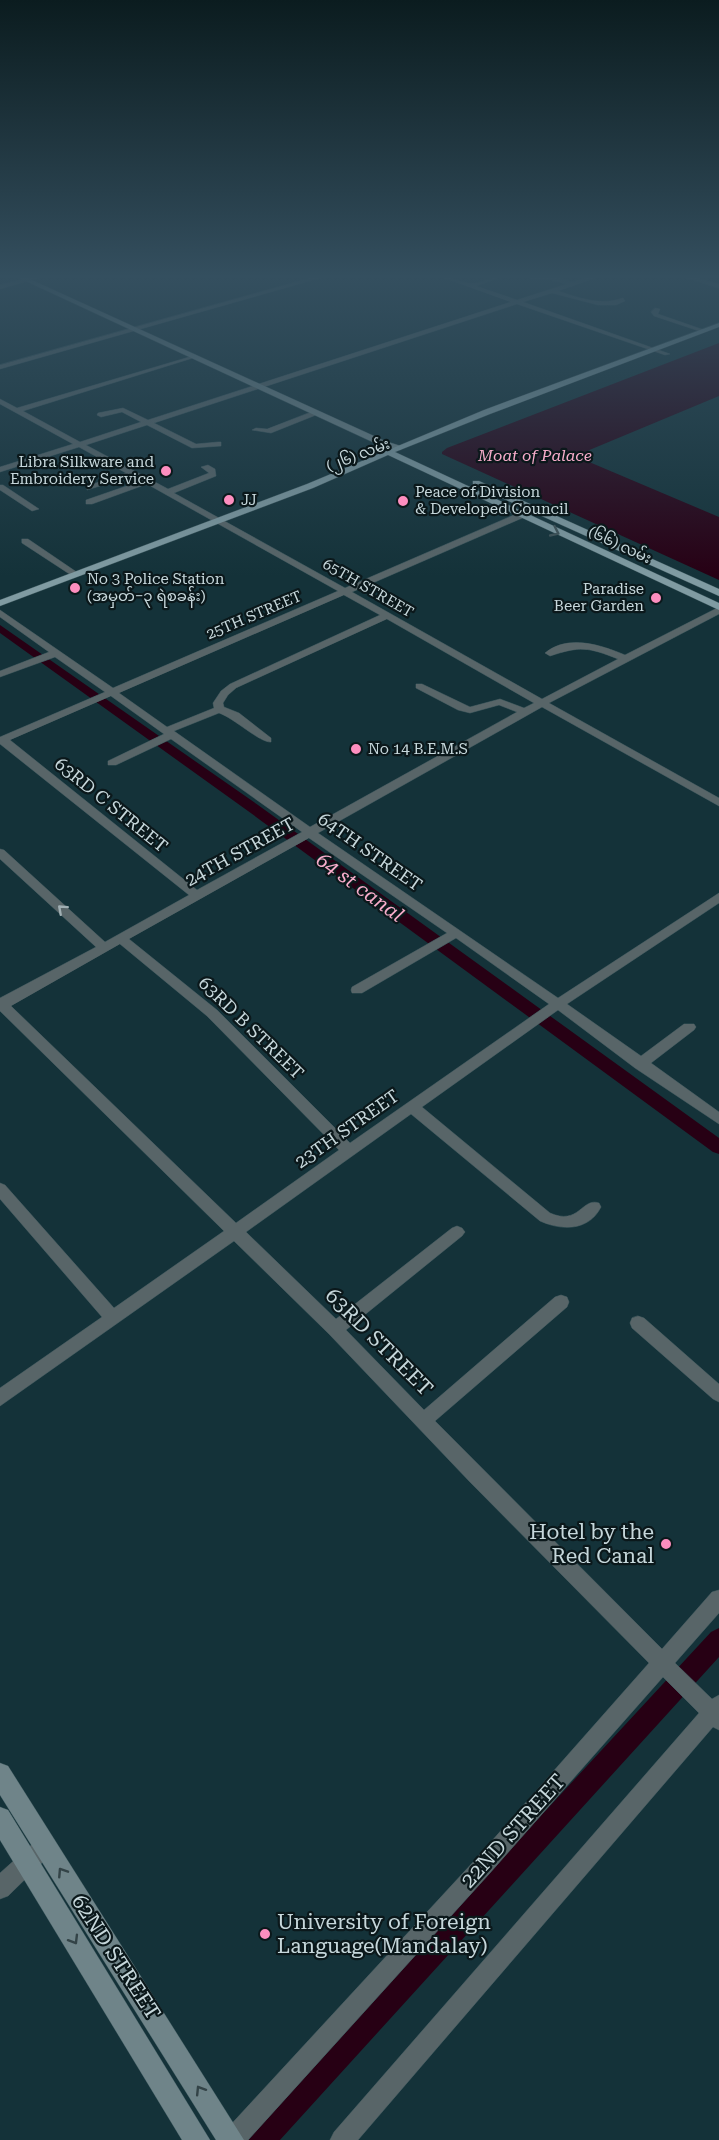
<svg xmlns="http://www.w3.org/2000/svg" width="719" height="2140" font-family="'Roboto Serif','Noto Sans Myanmar',serif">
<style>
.water{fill:#270014}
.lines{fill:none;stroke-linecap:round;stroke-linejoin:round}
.canal{fill:#270014;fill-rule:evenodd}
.street-casing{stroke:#345056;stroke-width:1}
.secondary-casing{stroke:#345056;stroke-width:1}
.primary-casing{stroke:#345056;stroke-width:1}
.street{fill:#586568;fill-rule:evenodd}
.secondary{fill:#6f8489;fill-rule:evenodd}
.primary{fill:#809ba2;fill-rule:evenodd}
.oneway{stroke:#405358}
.oneway2{stroke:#a0afb3}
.oneway3{stroke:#334347}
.poi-dot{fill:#fd8ebf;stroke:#0b181b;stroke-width:2}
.labels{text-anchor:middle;stroke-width:4.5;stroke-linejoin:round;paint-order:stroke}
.far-street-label{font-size:15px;fill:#c6d7db;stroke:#0b181b}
.far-poi-label{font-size:15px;fill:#c6d7db;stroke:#0b181b;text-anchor:start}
.far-water-label{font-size:16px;font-style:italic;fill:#f6acca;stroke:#0b181b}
.street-label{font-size:18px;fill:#c6d7db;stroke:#0b181b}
.water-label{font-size:20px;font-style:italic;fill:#f6acca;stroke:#0b181b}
.near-street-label{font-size:21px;fill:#c6d7db;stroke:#0b181b}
.near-poi-label{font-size:21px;fill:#c6d7db;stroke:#0b181b;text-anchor:end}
</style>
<rect width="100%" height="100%" fill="#143239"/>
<path class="water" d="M719,343v53l-144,60 144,61v63l-277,-126v-2l5,-4z"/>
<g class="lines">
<path class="canal" d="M0,625l258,180 461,333v16l-6,-2 -465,-341 -248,-178z
M719,1628v29l-439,483h-35l5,-10 461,-498z"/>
<defs>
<path id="street" d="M36,276h10l-46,13v-4z
M317,276h10l-327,93v-4z
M439,276c11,0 19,6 30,7 11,2 23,-7 35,-7l-28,10 41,14 50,-16 -17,-4 -19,-1 -2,-3h21l23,6 19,-6h9l-43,15c22,7 42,15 65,7l2,3 -9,4h-18l-46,-12 -29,9 147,52 -5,1 -148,-51 -363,119 42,21 22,-2h3v4l-29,2 -45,-23 -61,20 82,44 41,-16 -8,-6 7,-2 7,4 1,7 -42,17 171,95 185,-80h6v4l-184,80 190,107 76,-40c-30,-12 -38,-13 -68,-3l-5,-3c23,-19 56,-8 80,2l94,-48v7l-170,89 170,95v8l-177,-99 -224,126 240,165 161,-105v10l-152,101 74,52 43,-32h10l2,3 -2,3 -43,33 68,49v12l-84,-56 -77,-58 -136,97 128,106c29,13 32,-16 49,-10l2,4c-12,24 -39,24 -61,14l-129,-107 -165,118 90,87 116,-91 5,-2 5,2 3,4 -3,4 -116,94 78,80 131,-113 6,-2 6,2 2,5 -2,5 -132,114 227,228 50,-57 7,-2v23l-44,50 37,36 7,-4v35l-6,-3 -355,413h-28l4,-8 365,-419 -36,-36 -174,197 -241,266h-28l4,-8 251,-272 174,-197 -180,-182 -140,-147 -95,-93 -234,165v-18l102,-71 -102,-118v-16l5,2 109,123 110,-77 -224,-220v-13l96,-51 -96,-88v-10l4,1 101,92 84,-47 -189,-151v-7l105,-45 -50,-35 -55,20v-6l49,-19 -49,-35v-7l113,78 225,-97 -191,-107 -55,20h-6v-4l55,-19 -9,-5 -45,14v-4l39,-13 -47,-26 -79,25v-5l73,-23 -73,-40v-5l17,9 179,-53v2l-173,54 57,31 61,-20 -19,-10 -21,5 -4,-2 1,-2 25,-5 25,12 363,-118zM344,595l36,20 -150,69 -9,7 -8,12 1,5 -47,19 -48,-34zM387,619l147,84 -10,5 -24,-9 -30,8 -48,-23h-6v4l42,22 12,3 29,-8 18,7 -207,115 -136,-96 45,-18c15,5 41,30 52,29v-4l-32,-25 -15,-6 -1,-4 5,-8 8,-7zM111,696l53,38 -56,27v4h8l55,-26 131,93 -105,58 -187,-150zM309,838l138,95 -95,54 -1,3 1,3h10l94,-55 93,66 -199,139 -133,-133 -88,-71zM120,944l87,72 132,134 -103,73 -225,-217z
M680,276h10l29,8v4z
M655,308l5,1 -2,5 49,17 -5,1 -48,-16 -3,-4z
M314,411l7,2 -50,20 -19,-3 4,-2 11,1z
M0,485h3l36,24 -7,2 -32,-21z
M22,539h6l53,36 -7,2 -52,-34z
M638,1316l6,2 75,66v18l-6,-3 -81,-71 -2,-5 2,-5z
M45,1836l7,3 3,7 -3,7 -44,43 -8,3v-26l38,-34z"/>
<path id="secondary" d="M15,276h8l362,165 19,6 -4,3 -21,-5z
M0,1763l8,3 236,374h-28l-216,-345z
M0,1807l8,3 202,330h-28l-182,-300z"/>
<path id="primary" d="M719,323v4l-229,87 -95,38 324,151v7l-331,-155 -75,33 -313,118v-6l307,-116 177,-74z
M473,481h6l240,108v7l-246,-111z"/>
</defs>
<use href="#street" class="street-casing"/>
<use href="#secondary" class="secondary-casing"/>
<use href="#primary" class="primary-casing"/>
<use href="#street" class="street"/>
<use href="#secondary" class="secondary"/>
<use href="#primary" class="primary"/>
</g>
<defs><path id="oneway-chevron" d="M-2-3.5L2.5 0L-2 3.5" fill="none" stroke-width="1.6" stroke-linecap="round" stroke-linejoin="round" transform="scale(1.5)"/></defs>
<use class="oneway" href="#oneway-chevron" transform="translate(555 532) rotate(25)"/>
<use class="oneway2" href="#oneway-chevron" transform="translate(62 909) rotate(-138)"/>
<g class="oneway3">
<use href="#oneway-chevron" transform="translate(62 1872) rotate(-123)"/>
<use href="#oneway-chevron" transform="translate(74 1940) rotate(59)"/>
<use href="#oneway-chevron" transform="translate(200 2090) rotate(-122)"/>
</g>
<linearGradient id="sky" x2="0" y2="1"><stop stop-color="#0b1c1f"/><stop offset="0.48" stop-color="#344f5f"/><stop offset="1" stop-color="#344f5f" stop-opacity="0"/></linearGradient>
<rect width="719" height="576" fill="url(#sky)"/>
<g class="poi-dot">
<circle cx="166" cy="471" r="6"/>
<circle cx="229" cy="500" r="6"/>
<circle cx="403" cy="501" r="6"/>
<circle cx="75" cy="588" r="6"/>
<circle cx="656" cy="598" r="6"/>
<circle cx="356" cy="749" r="6"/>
<circle cx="666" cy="1544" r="6"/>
<circle cx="265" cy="1934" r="6"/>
</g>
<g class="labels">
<g class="far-street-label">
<text transform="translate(358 455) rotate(-21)" y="5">(၂၆) လမ်း</text>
<text transform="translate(620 545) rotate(25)" y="5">(၆၆) လမ်း</text>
<text transform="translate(368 588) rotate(30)" y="5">65TH STREET</text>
<text transform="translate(254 615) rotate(-23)" y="5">25TH STREET</text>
</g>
<g class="far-poi-label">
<text x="154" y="467" text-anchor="end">Libra Silkware and<tspan x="154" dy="17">Embroidery Service</tspan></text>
<text x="415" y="497">Peace of Division<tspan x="415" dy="17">&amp; Developed Council</tspan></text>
<text x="241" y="505">JJ</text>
<text x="87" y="584">No 3 Police Station<tspan x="87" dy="17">(အမှတ်−၃ ရဲစခန်း)</tspan></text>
<text x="644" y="594" text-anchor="end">Paradise<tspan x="644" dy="17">Beer Garden</tspan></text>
<text x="368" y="754">No 14 B.E.M.S</text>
</g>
<g class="far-water-label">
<text x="535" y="461">Moat of Palace</text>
</g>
<g class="street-label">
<text transform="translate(111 805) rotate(39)" y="6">63RD C STREET</text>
<text transform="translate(240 852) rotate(-29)" y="6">24TH STREET</text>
<text transform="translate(370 852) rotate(35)" y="6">64TH STREET</text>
<text transform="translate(251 1028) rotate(44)" y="6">63RD B STREET</text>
<text transform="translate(347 1129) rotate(-35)" y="6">23TH STREET</text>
</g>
<g class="water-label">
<text transform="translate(360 887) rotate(36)" y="7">64 st canal</text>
</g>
<g class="near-street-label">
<text transform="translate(379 1342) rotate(45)" y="7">63RD STREET</text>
<text transform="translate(513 1831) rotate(-48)" y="7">22ND STREET</text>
<text transform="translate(116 1957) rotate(57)" y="7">62ND STREET</text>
</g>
<g class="near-poi-label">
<text x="654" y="1539">Hotel by the<tspan x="654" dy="24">Red Canal</tspan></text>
<text x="277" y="1929" text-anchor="start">University of Foreign<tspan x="277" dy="24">Language(Mandalay)</tspan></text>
</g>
</g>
</svg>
